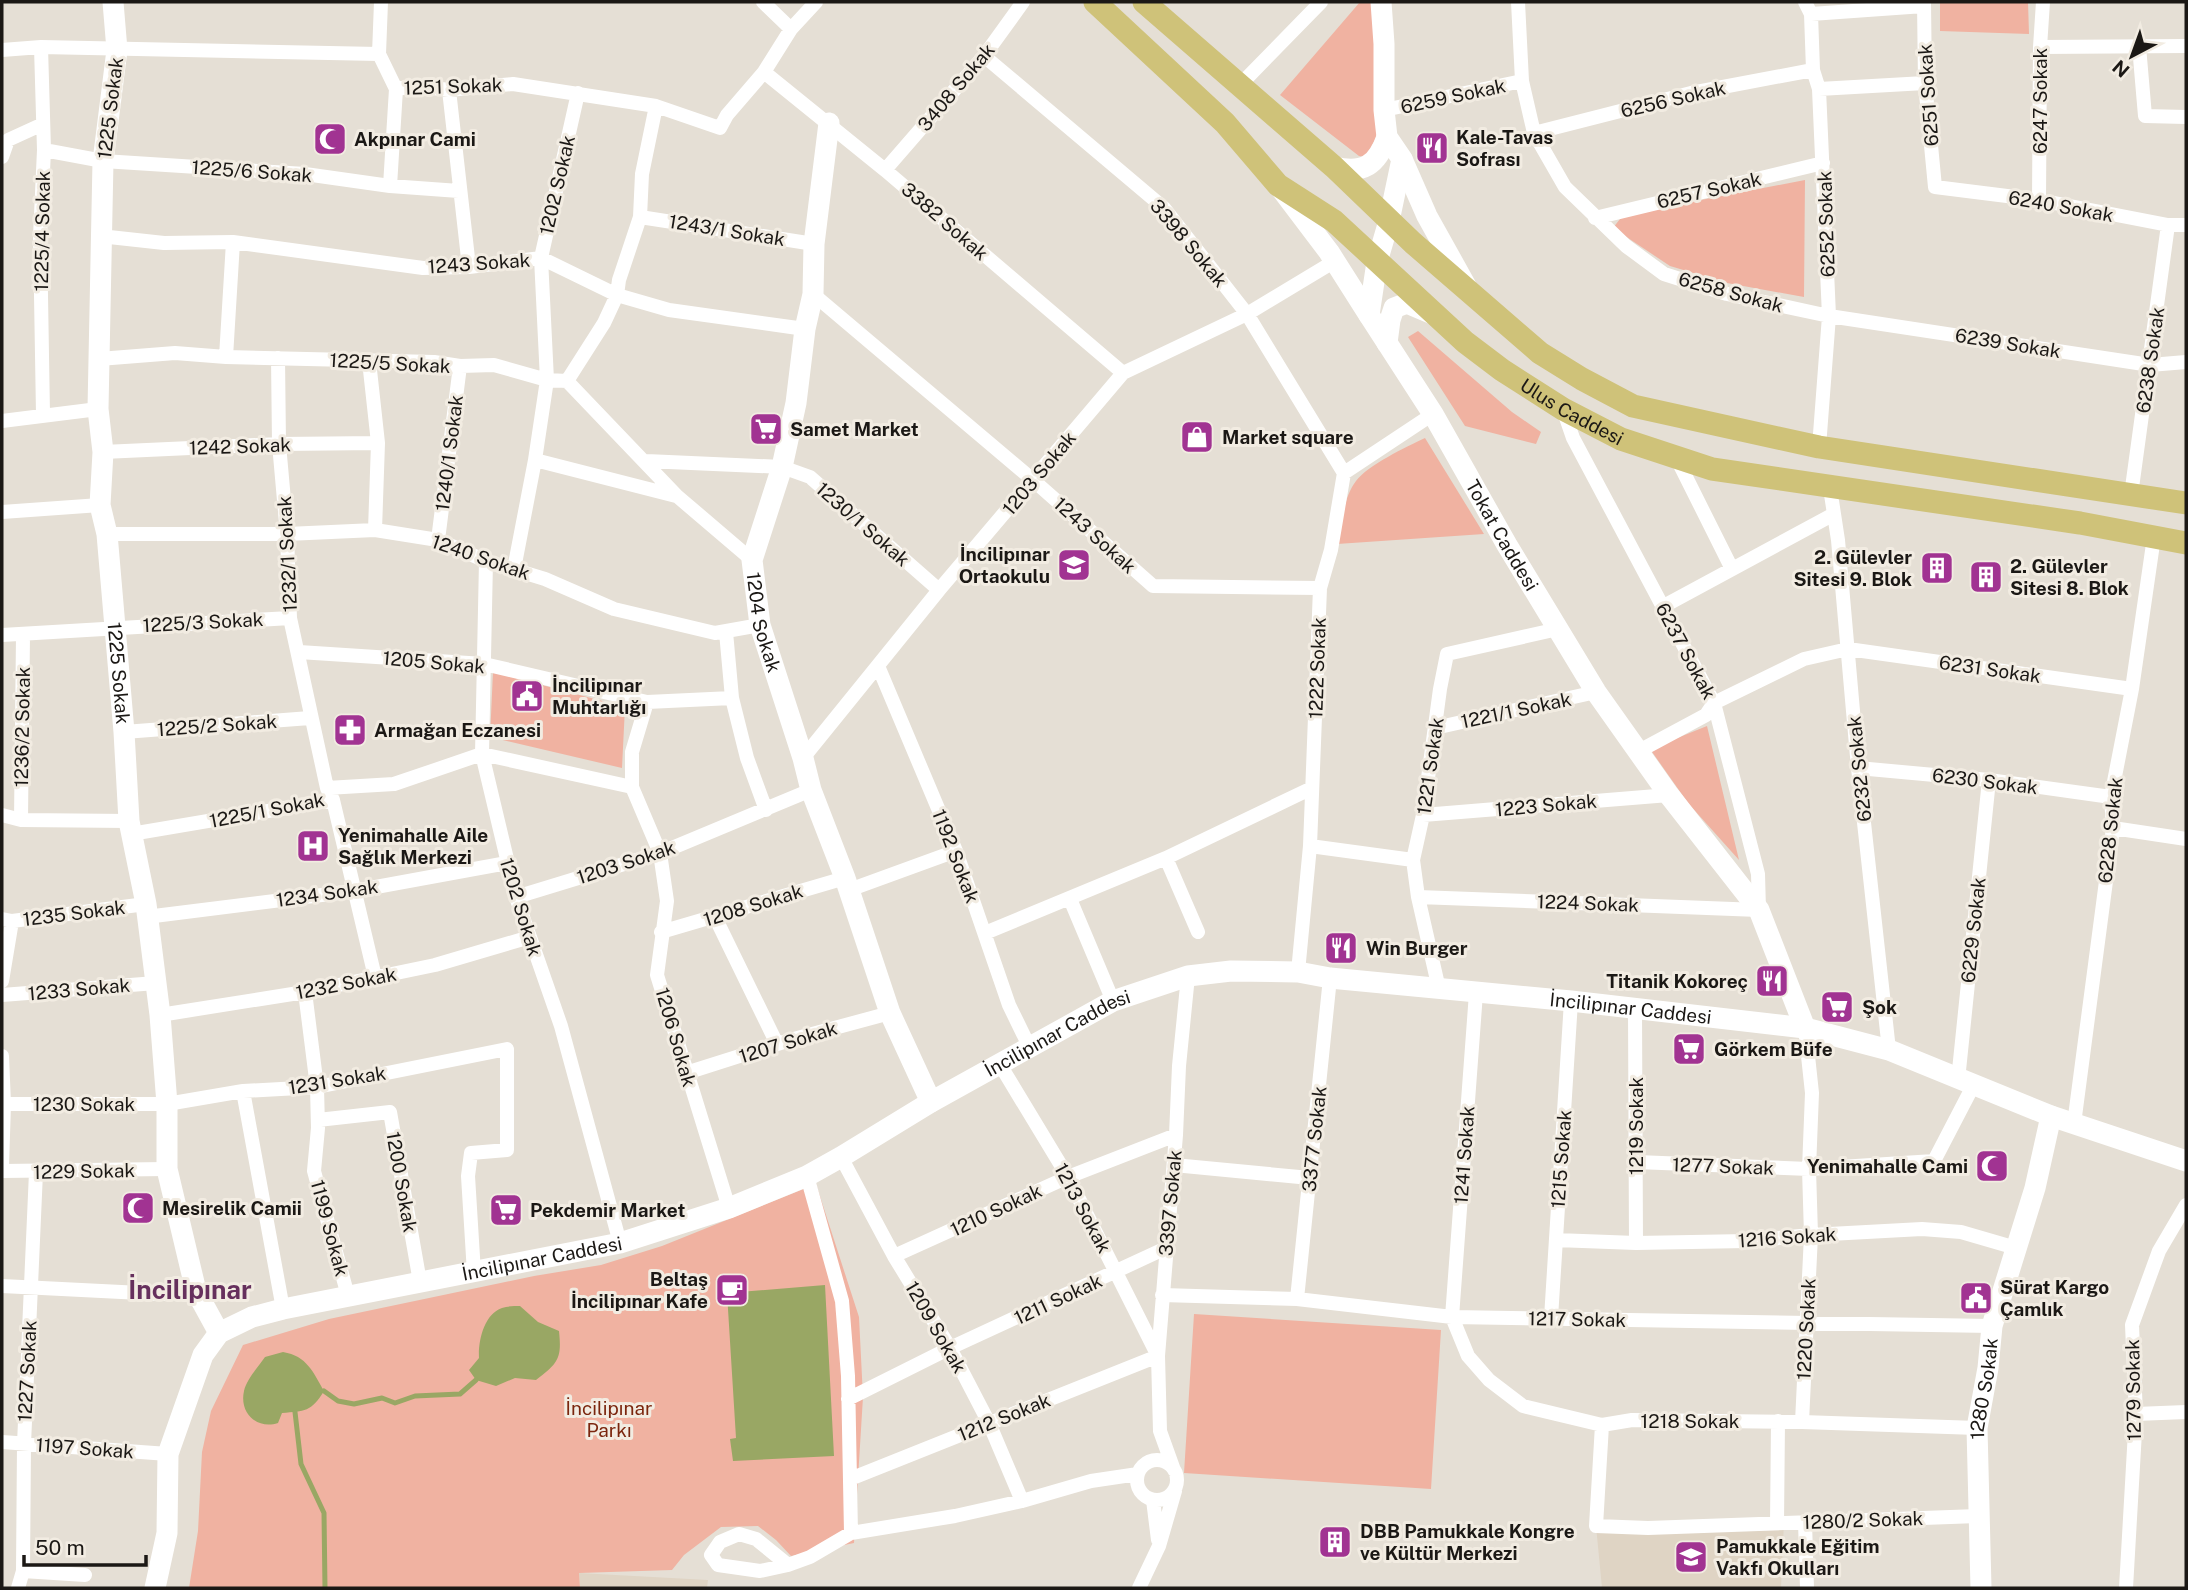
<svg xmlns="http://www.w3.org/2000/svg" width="2188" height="1590" font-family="'Public Sans',sans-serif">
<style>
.built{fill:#dfd4c4}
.green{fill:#f0b2a1}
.water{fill:#99a764}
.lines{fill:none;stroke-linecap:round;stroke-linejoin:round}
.stream{stroke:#99a764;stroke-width:5}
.street{stroke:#fff;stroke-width:14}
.secondary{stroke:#fff;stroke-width:21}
.primary{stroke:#cfc279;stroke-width:23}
.labels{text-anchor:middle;stroke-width:6;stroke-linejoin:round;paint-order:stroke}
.street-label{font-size:19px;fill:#1b1815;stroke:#f2ece2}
.poi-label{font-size:19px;font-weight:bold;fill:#1b1815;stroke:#f2ece2;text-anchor:start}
.park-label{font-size:19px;fill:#7b260e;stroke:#f2ece2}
.district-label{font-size:26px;font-weight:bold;fill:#66305d;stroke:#f2ece2}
</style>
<rect width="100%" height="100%" fill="#e5dfd5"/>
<path class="built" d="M1784,1522l-3,66h-179l-6,-62z
M579,1573l129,7 -1,8h-127z"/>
<path class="green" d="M1360,2h16l4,128 -14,27 -7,-1 -79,-61z
M1940,2h88l1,32 -89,-3z
M1805,180l-1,117 -77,-14 -57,-17 -57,-38 10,-13z
M1418,331l94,81 29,20 -5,12 -71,-18 -57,-89z
M1425,438l59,96 -147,10c4,-19 7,-48 19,-63 12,-16 50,-34 69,-43z
M493,672l132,35 -3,61 -132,-31z
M1707,726l32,134 -51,-57 -38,-54z
M816,1184l43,133 4,80 -9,146 -63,13 -15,-16 -18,-14 -37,1 -37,28 -12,15 -93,3 1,15h-391l9,-57 4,-79 9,-41 32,-66 86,-26 205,-43 67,-11 61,-19z
M1194,1314l247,16 -10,159 -247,-16z"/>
<path class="water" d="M825,1285l9,171 -101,5 -3,-22 6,-1 -9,-145z
M520,1306l18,16 21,9c3,28 -1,32 -23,49l-21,-2 -19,8 -20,-6 -7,-10 10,-12c-1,-17 5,-44 23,-50 6,-2 13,-2 18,-2z
M283,1352c24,4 30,20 41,39 -13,21 -19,20 -42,22l-4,10c-21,7 -39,-10 -34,-32 3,-12 14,-24 21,-34z"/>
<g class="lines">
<path class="stream" d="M324,1391l14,10 16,3 28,-6 13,5 20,-7 45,-2 16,-14
M295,1412l6,52 23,49 1,75"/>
<path class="street" d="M763,2l28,27
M1518,2l4,79 12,52 31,54 61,59 38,28 63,20 102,22 321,49 36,-3
M1805,2l6,12 2,56 6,19 10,227 -10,131
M1924,2l1,81 10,104 104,13 129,25h18
M1811,14l113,-8
M2139,46l6,70 41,1
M41,47l3,103 -4,86 3,178
M2040,47l146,-1
M2,50l39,-3 338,7 17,35 21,-3 32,4 64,-6 143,22 64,22 7,-13 37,-43 27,-43 25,-27
M379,54l2,-52
M984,56l180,152 83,106 97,159
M764,72l121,98 238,203
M1240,85l81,-83
M1819,89l106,-6
M449,90l20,177
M1384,110l138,-29
M1534,133l157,-40 122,-23
M44,150l59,11 202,13 85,12 69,5
M2,157l6,-17 35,-16
M885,170l99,-114 39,-54
M390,186l6,-97
M2039,200l1,-153 3,-45
M640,217l174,27
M1595,218l228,-55
M100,236l64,7 69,-1 190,26 46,-1 72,-9 76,37 52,15 136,19
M813,294l220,186 120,106 167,2
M226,357l7,-115
M278,358l1,86 8,90 3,84 37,170
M99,359l76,-6 51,4 208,5 26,4 34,-1 53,15 20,1 110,115 75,64
M369,361l9,82 -3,87
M567,381l37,-58 13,-28 2,-15 21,-63 2,-43 14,-68
M2,421l96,-12
M103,452l176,-8 99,-1
M1676,457l56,112
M535,460l141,36
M646,461l136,6 28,10 129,113
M1830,488l8,52 20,228 31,282
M2131,495l37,-270
M2,512l98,-7
M107,534h180l88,-4 63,10 48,21 59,18 69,30 101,24 45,-8
M438,540l22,-174
M486,561l-4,193 34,143 45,129 59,217
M514,569l21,-109 12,-80 -6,-122 37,-165
M1662,607l172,-93
M726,632l6,66 15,60 19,52
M2,635l288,-17
M299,652l185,12 163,38 85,-4
M878,666l78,185 53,154 20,41
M647,702l-15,50v35l28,66 7,48 -10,74 72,233
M1435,728l161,-36
M124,732l186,-14
M1639,751l67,-36 8,-12 90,-44 44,-10 284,40
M803,758l136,-168 184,-217 124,-59 88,-53
M1858,768l131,12 122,17
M333,800l42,177
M2,815l19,5 108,1
M1423,815l246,-20
M21,820l2,-185
M2113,828l73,11
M131,834l202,-34 -6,-12 67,-4 88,-30 150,33
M1310,846l103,14
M1166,858l146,-70
M849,890l107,-39
M516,897l144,-44 151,-63
M1418,897l341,13 -1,-36 -44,-171 -141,-265 -10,-29
M1070,899l43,102
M146,917l208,-26 153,-28
M715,917l62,127
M2,919l10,2 134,-17
M661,932l184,-54
M985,933l181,-75 32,74
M1298,972l12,-126 10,-258 11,-38 13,-77 89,-59
M2,981l10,-60
M1439,989l-21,-92 -5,-37 10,-45 17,-126 7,-35 111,-25
M305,992l12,95 1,41 -4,43 34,125
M1476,993l-24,324 16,39 21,24 34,26 79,19 30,-5 170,2 175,6
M2,995l154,-12
M1635,1010l1,233
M160,1015l145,-23 130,-27 95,-28
M2,1056l2,48 -2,62
M686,1073l104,-33 100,-27
M1958,1080l31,-300
M243,1091l40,218
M2,1104h165l76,-13 74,-4 190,-38v101l-36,3 -3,23 6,97
M318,1120l72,-8 30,170
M2074,1124l39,-296 -2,-31 21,-108 22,-152
M841,1157l53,99 56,92 39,75 33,78
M1637,1162l172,7 125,-8 39,-75
M1174,1165l136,13
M2,1171l165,-2
M807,1176l35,125 6,75 3,157
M1556,1240l80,3 111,-2 64,-6 111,-6 39,3 55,16
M894,1256l174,-79 108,-42
M2,1286l159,8 35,-3
M1162,1295l135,4 155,18 540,9
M1297,1299l33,-321
M1551,1318l20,-317
M848,1399l102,-51 216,-100
M2136,1414l50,-2
M1802,1422l9,-187 -2,-66 3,-76 -7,-65
M1602,1425l-6,101 52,2 330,-12
M2,1442l166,12
M1137 1480a20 20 0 1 1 40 0a20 20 0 1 1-40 0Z
M1174,1470l-14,-39 -2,-75 18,-221 3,-69 9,-90
M850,1479l308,-123 -90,-179 -69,-114
M1153,1500l5,40
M1805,1522l2,66
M1777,1523l1,-102
M788,1565l-32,-26 -17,-5 -19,8 -9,13 7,10 42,6 28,-6 22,-8 41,-24 104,-17 67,-15 69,-20 47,-7
M23,1571l62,4
M18,1588l5,-17 1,-127 12,-272
M1139,1588l20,-42 16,-55
M2126,1588l10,-174 -4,-89 27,-74 27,-46"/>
<g class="secondary">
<path id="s1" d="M113,2l4,48 -14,111 -5,248 5,43 -3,53 7,29 17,198 5,89 17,83 14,111 7,89v65l29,122 23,42"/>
<path id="s2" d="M1381,2l3,42v66l3,27 15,22 -13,62 -12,41 -8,53 64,99 74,131 89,147 73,103 90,115 46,118"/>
<path id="s3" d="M829,123l-15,121 -1,50 -8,35 -9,74 -14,64 -30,93 8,65 43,133 8,32 34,88 45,135 41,89"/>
<path d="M1402,159l25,57 39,70"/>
<path d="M1334,167c30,7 43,-2 53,-30"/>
<path d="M1282,190l47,62 40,63"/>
<path d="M1387,343l3,-23 4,-12 13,-5 26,11"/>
<path id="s4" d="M155,1588l12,-55 1,-79 35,-99 16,-22 33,-16 31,-8 337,-66 109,-35 78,-32 34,-19 90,-55 182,-101 75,-25 43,-5 67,1 32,6 241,23 234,27 84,22 162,66 135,45"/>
<path id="s5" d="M1981,1588l-4,-160 11,-60 4,-42 43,-138 16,-72"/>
</g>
<g class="primary">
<path id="s6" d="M1095,2l130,121 53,62 56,36 131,121 37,28 61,39 58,30 91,30 368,54 106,20"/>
<path d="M1144,2l190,165 79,76 127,110 42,26 51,27 186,41 367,56"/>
</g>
</g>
<defs>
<symbol id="mosque-square" viewBox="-11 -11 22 22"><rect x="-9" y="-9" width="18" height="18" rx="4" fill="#a13392" stroke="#f2ece2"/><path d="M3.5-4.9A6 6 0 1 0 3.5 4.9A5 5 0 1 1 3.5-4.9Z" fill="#fff"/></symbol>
<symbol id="restaurant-square" viewBox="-11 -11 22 22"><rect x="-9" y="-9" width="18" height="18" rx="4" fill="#a13392" stroke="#f2ece2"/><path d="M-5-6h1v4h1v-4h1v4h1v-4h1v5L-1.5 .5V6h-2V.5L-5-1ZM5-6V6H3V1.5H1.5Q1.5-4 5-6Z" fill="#fff"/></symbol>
<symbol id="supermarket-square" viewBox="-11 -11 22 22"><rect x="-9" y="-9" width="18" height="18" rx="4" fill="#a13392" stroke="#f2ece2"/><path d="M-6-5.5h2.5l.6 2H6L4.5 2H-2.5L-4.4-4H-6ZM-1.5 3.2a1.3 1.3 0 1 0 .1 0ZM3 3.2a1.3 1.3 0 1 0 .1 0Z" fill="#fff"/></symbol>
<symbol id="shop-square" viewBox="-11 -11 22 22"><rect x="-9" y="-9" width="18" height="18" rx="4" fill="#a13392" stroke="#f2ece2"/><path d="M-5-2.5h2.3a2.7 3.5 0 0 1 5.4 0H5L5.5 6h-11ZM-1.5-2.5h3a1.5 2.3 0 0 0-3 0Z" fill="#fff"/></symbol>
<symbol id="school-square" viewBox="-11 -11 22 22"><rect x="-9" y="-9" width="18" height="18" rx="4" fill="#a13392" stroke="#f2ece2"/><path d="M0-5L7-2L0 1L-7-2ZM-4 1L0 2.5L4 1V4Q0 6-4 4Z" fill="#fff"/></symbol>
<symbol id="building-square" viewBox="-11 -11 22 22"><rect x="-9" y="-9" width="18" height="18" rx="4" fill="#a13392" stroke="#f2ece2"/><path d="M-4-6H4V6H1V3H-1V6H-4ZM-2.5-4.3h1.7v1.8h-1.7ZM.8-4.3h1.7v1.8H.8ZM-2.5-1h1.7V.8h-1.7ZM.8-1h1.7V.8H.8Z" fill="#fff"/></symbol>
<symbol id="civic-square" viewBox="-11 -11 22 22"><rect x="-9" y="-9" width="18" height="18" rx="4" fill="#a13392" stroke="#f2ece2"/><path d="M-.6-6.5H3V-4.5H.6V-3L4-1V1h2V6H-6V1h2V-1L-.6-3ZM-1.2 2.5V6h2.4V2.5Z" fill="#fff"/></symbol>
<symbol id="pharmacy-square" viewBox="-11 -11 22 22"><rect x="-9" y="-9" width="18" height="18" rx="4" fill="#a13392" stroke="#f2ece2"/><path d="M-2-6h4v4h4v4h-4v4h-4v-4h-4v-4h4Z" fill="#fff"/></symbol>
<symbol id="hospital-square" viewBox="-11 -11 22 22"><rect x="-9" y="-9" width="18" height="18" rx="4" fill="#a13392" stroke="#f2ece2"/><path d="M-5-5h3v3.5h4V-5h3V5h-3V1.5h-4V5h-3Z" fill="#fff"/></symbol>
<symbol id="cafe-square" viewBox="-11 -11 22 22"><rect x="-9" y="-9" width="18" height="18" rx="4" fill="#a13392" stroke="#f2ece2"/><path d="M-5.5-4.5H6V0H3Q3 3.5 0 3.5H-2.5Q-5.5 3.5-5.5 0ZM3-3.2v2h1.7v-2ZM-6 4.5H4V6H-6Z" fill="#fff"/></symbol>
</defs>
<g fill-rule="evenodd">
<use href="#mosque-square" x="311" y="120" width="38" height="38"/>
<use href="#restaurant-square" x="1413" y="129" width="38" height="38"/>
<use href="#supermarket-square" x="747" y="410" width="38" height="38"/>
<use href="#shop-square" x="1178" y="418" width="38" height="38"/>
<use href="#school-square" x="1055" y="546" width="38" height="38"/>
<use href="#building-square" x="1918" y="549" width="38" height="38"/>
<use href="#building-square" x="1967" y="558" width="38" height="38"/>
<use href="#civic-square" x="508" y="677" width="38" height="38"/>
<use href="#pharmacy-square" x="331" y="711" width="38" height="38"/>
<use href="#hospital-square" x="294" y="827" width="38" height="38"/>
<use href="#restaurant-square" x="1322" y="929" width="38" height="38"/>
<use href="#restaurant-square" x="1753" y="962" width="38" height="38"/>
<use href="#supermarket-square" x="1818" y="988" width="38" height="38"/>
<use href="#supermarket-square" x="1670" y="1030" width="38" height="38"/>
<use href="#mosque-square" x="1973" y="1147" width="38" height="38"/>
<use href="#mosque-square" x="119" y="1189" width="38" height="38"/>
<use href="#supermarket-square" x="487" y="1191" width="38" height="38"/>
<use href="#cafe-square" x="713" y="1271" width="38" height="38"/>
<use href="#civic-square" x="1957" y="1279" width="38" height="38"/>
<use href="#building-square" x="1316" y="1523" width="38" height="38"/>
<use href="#school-square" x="1672" y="1538" width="38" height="38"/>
</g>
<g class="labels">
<g class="street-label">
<text transform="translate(453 86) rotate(-2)" y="7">1251 Sokak</text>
<text transform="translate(956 87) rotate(-50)" y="7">3408 Sokak</text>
<text transform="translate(1928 95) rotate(-94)" y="7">6251 Sokak</text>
<text transform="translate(1453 96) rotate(-12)" y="7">6259 Sokak</text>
<text transform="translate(1673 99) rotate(-13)" y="7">6256 Sokak</text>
<text transform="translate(2040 101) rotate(-90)" y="7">6247 Sokak</text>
<text transform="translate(110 108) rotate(-83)" y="7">1225 Sokak</text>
<text transform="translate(252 171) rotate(4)" y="7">1225/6 Sokak</text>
<text transform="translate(557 185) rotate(-77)" y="7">1202 Sokak</text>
<text transform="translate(1709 190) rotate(-13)" y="7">6257 Sokak</text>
<text transform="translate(2061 206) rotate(10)" y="7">6240 Sokak</text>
<text transform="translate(945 221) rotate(41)" y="7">3382 Sokak</text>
<text transform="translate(1826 224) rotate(-92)" y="7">6252 Sokak</text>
<text transform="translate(727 230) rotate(9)" y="7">1243/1 Sokak</text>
<text transform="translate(42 231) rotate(-89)" y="7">1225/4 Sokak</text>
<text transform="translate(1189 243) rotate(50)" y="7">3398 Sokak</text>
<text transform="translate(479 263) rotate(-4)" y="7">1243 Sokak</text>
<text transform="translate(1731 292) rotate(15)" y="7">6258 Sokak</text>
<text transform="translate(2008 343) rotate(9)" y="7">6239 Sokak</text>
<text transform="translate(2150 360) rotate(-82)" y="7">6238 Sokak</text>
<text transform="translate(390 363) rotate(3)" y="7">1225/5 Sokak</text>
<text dy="7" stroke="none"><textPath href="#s6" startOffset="632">Ulus Caddesi</textPath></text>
<text transform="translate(240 446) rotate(-2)" y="7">1242 Sokak</text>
<text transform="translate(449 453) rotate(-83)" y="7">1240/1 Sokak</text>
<text transform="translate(1039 473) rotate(-50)" y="7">1203 Sokak</text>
<text transform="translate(863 524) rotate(41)" y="7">1230/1 Sokak</text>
<text transform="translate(1095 535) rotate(42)" y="7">1243 Sokak</text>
<text dy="7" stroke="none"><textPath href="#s2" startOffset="579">Tokat Caddesi</textPath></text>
<text transform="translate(287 554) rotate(-93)" y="7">1232/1 Sokak</text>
<text transform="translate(481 557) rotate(19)" y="7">1240 Sokak</text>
<text transform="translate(203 622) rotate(-3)" y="7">1225/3 Sokak</text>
<text dy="7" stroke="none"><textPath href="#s3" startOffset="509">1204 Sokak</textPath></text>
<text transform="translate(1686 651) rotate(62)" y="7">6237 Sokak</text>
<text transform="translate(434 662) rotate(5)" y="7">1205 Sokak</text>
<text transform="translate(1317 668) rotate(-88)" y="7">1222 Sokak</text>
<text transform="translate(1990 669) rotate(8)" y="7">6231 Sokak</text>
<text dy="7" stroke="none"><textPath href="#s1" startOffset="674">1225 Sokak</textPath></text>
<text transform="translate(1516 710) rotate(-12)" y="7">1221/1 Sokak</text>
<text transform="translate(217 725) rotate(-4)" y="7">1225/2 Sokak</text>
<text transform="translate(22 727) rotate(-89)" y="7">1236/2 Sokak</text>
<text transform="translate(1430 766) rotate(-82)" y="7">1221 Sokak</text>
<text transform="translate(1859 769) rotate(-96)" y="7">6232 Sokak</text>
<text transform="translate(1985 781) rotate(7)" y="7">6230 Sokak</text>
<text transform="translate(1546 805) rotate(-5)" y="7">1223 Sokak</text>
<text transform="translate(267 810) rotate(-11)" y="7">1225/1 Sokak</text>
<text transform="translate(2110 830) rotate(-84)" y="7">6228 Sokak</text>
<text transform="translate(956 856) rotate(69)" y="7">1192 Sokak</text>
<text transform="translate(626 862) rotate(-18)" y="7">1203 Sokak</text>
<text transform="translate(327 893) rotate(-8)" y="7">1234 Sokak</text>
<text transform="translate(1588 903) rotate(2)" y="7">1224 Sokak</text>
<text transform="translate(753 905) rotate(-17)" y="7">1208 Sokak</text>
<text transform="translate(521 907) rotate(73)" y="7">1202 Sokak</text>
<text transform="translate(74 913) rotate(-7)" y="7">1235 Sokak</text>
<text transform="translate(1973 930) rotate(-84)" y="7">6229 Sokak</text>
<text transform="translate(346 983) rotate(-11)" y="7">1232 Sokak</text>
<text transform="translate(79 989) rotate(-5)" y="7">1233 Sokak</text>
<text dy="7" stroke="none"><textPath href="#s4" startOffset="1755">İncilipınar Caddesi</textPath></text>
<text dy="7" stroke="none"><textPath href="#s4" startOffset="1167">İncilipınar Caddesi</textPath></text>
<text transform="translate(676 1037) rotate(74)" y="7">1206 Sokak</text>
<text transform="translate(788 1042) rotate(-17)" y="7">1207 Sokak</text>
<text transform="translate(337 1080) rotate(-9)" y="7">1231 Sokak</text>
<text x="84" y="1111">1230 Sokak</text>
<text transform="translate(1636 1126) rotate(-90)" y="7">1219 Sokak</text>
<text transform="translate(1314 1139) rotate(-84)" y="7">3377 Sokak</text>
<text transform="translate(1464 1155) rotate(-86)" y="7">1241 Sokak</text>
<text transform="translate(1561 1159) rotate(-86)" y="7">1215 Sokak</text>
<text transform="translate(1723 1166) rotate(2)" y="7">1277 Sokak</text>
<text transform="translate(84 1171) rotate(-1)" y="7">1229 Sokak</text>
<text transform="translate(402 1182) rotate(80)" y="7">1200 Sokak</text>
<text transform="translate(1170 1203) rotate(-85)" y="7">3397 Sokak</text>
<text transform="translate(1083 1208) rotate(62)" y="7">1213 Sokak</text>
<text transform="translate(996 1210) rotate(-25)" y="7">1210 Sokak</text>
<text transform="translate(330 1228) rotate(75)" y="7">1199 Sokak</text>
<text transform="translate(1787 1237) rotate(-4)" y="7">1216 Sokak</text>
<text dy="7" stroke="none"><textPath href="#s4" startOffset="600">İncilipınar Caddesi</textPath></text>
<text transform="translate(1058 1299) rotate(-25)" y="7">1211 Sokak</text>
<text transform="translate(1577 1319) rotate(1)" y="7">1217 Sokak</text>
<text transform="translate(936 1327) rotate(60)" y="7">1209 Sokak</text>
<text transform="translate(1806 1329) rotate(-87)" y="7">1220 Sokak</text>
<text transform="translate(27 1371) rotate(-87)" y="7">1227 Sokak</text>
<text dy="7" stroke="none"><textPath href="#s5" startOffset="200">1280 Sokak</textPath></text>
<text transform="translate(2133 1390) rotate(-91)" y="7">1279 Sokak</text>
<text transform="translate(1004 1417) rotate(-22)" y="7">1212 Sokak</text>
<text x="1690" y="1428">1218 Sokak</text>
<text transform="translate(85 1448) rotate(4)" y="7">1197 Sokak</text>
<text transform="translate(1863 1520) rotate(-2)" y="7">1280/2 Sokak</text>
</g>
<g class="poi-label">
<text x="1456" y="144">Kale-Tavas<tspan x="1456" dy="22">Sofrası</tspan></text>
<text x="354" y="146">Akpınar Cami</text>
<text x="790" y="436">Samet Market</text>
<text x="1222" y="444">Market square</text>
<text x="1050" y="561" text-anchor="end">İncilipınar<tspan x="1050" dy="22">Ortaokulu</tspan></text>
<text x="1912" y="564" text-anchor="end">2. Gülevler<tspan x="1912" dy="22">Sitesi 9. Blok</tspan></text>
<text x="2010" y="573">2. Gülevler<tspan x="2010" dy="22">Sitesi 8. Blok</tspan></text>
<text x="552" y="692">İncilipınar<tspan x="552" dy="22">Muhtarlığı</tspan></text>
<text x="374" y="737">Armağan Eczanesi</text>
<text x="338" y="842">Yenimahalle Aile<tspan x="338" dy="22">Sağlık Merkezi</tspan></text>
<text x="1366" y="955">Win Burger</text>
<text x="1748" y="988" text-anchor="end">Titanik Kokoreç</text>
<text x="1862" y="1014">Şok</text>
<text x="1714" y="1056">Görkem Büfe</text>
<text x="1968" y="1173" text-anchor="end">Yenimahalle Cami</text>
<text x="162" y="1215">Mesirelik Camii</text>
<text x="530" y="1217">Pekdemir Market</text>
<text x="708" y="1286" text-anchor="end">Beltaş<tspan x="708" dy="22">İncilipınar Kafe</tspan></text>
<text x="2000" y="1294">Sürat Kargo<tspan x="2000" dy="22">Çamlık</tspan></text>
<text x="1360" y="1538">DBB Pamukkale Kongre<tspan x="1360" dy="22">ve Kültür Merkezi</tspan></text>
<text x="1716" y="1553">Pamukkale Eğitim<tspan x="1716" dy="22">Vakfı Okulları</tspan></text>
</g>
<g class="park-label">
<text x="609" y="1415">İncilipınar<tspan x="609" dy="22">Parkı</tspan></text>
</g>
<g class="district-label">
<text x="190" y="1299">İncilipınar</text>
</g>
</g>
<rect width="2188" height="1590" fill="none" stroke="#1b1815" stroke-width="7"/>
<g transform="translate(2132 56) rotate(221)" stroke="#f2ece2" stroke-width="5" paint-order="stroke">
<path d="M0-5L12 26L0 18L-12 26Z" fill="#1b1815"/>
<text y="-10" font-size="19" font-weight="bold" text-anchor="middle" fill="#1b1815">N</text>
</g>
<path d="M24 1555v10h122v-10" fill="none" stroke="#1b1815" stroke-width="3.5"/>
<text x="35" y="1555" font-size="21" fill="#1b1815" stroke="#f2ece2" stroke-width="5" paint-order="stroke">50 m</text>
</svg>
